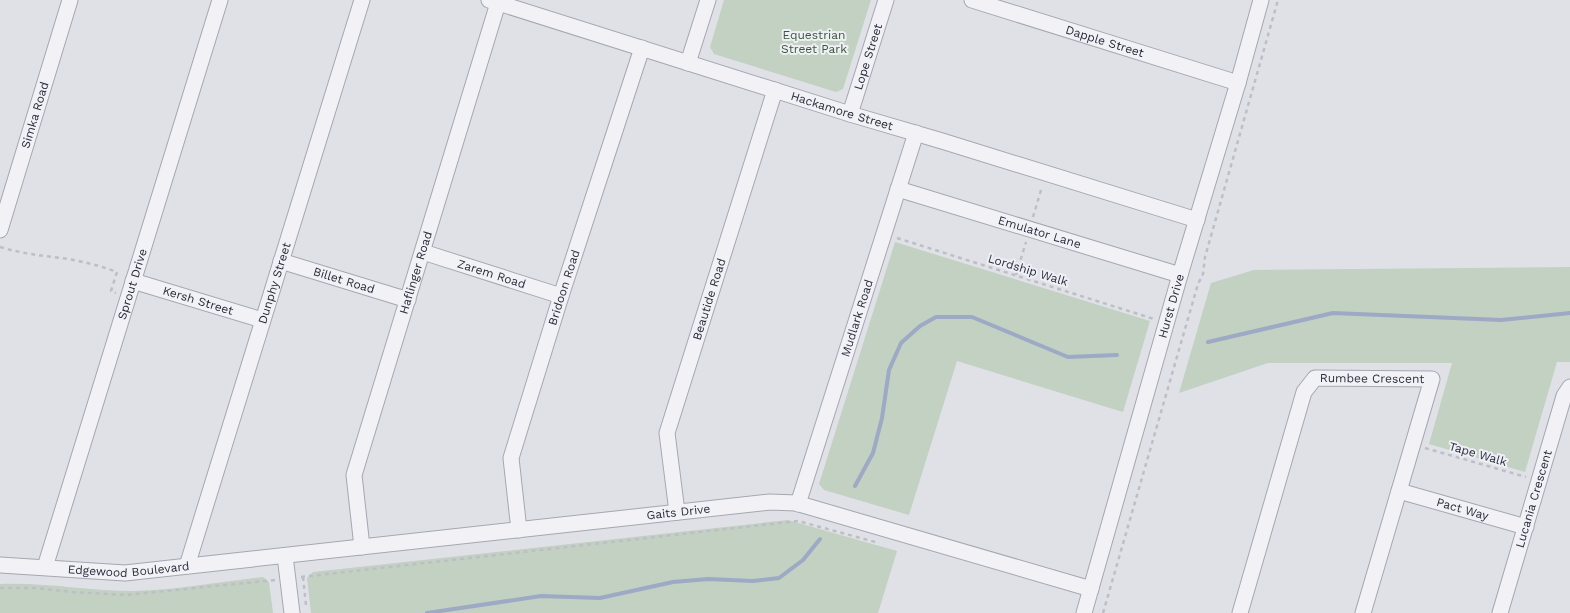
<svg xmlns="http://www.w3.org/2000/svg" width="1570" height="613" font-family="'Work Sans',sans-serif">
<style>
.green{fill:#c2d1c1}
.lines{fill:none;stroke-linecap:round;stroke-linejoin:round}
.stream{stroke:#9da9c5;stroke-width:4}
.minor-casing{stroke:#a5a7b1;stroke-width:17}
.path{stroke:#bebfc6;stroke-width:2.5;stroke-dasharray:4 4;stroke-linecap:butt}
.minor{stroke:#f2f2f6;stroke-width:15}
.labels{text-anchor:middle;stroke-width:4;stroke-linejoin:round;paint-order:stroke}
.park-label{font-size:12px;fill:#385838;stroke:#eff0f5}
.street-label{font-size:12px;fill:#2a2d3d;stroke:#eff0f5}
</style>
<rect width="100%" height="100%" fill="#dfe1e7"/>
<path class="green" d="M724,0h147l-28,89 -7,3 -122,-38 -4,-7z
M895,242l255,79 -27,91 -166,-51 -48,154 -85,-25 -5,-6z
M1570,267v95h-13l-32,110 -96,-28 23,-81h-184l-89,30 32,-110 43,-13z
M788,520l109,31 -19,62h-567l-4,-35 6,-6z
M263,577l6,5 4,31h-273v-29c45,-2 89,7 134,7 43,-1 86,-9 129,-14z"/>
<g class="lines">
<path class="stream" d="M1208,342l125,-29 168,7 69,-7
M855,486l18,-33 9,-35 7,-48 12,-27 19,-17 16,-9h36l96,40 49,-2
M427,613l114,-17 59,2 73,-16 35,-3 45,2 26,-3 24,-18 17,-21"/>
<defs>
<g id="minor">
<path id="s1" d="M489,0l361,114 92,27 255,79"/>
<path id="s2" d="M972,0l266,83"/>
<path d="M688,63l20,-63"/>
<path id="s3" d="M850,114l36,-114"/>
<path id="s4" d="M898,189l282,86"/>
<path id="s5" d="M0,230l70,-230"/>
<path id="s6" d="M423,252l138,44"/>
<path id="s7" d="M281,261l127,39"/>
<path id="s8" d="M133,281l129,39"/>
<path id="s9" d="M1399,491l127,36"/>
<path id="s10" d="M798,504l118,-371"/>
<path id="s11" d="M677,512l-10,-79 108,-343"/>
<path id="s12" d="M519,530l-8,-72 50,-162 81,-248"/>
<path id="s13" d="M362,547l-8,-72 144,-472"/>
<path d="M285,556l7,57"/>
<path id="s14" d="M0,565l125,8 645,-71 26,1 295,86"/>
<path id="s15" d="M187,566l175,-566"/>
<path id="s16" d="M45,567l175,-567"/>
<path id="s17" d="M1084,613l96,-338 58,-192 23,-83"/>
<path id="s18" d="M1240,613l64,-221 11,-14 117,1 -69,234"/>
<path id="s19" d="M1500,613l64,-217 6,-9"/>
</g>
</defs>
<use href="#minor" class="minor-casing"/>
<path class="path" d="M1033,217l9,-30
M897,238l257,81
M0,247c23,7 45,9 68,12 17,3 33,7 49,13l-6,19 5,2
M1016,275l10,-33
M1425,448l101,29
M301,577l497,-56 81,22
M303,577l3,28
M0,588h35l37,4 54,3 149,-15
M1103,613l95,-329 5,-10 2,-17 73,-257"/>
<use href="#minor" class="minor"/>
</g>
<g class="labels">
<g class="park-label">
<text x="814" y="39">Equestrian<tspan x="814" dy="14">Street Park</tspan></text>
</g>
<g class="street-label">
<text dy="4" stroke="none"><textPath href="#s2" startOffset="139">Dapple Street</textPath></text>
<text dy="4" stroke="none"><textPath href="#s3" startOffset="60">Lope Street</textPath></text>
<text dy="4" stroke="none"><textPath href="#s1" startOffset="370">Hackamore Street</textPath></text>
<text dy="4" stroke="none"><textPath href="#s5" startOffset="120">Simka Road</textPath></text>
<text dy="4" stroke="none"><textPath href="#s4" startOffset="148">Emulator Lane</textPath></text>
<text transform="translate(1028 270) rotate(17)" y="4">Lordship Walk</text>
<text dy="4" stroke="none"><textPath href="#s13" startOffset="284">Haflinger Road</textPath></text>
<text dy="4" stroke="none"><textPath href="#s6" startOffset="72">Zarem Road</textPath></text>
<text dy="4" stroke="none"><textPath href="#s7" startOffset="66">Billet Road</textPath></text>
<text dy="4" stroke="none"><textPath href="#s15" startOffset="296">Dunphy Street</textPath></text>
<text dy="4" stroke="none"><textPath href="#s16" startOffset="296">Sprout Drive</textPath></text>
<text dy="4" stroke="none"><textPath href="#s12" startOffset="251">Bridoon Road</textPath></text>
<text dy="4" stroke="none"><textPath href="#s11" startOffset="220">Beautide Road</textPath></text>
<text dy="4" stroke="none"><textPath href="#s8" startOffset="68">Kersh Street</textPath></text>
<text dy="4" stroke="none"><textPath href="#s17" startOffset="319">Hurst Drive</textPath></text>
<text dy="4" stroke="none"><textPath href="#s10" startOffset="195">Mudlark Road</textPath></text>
<text dy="4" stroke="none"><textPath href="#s18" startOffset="305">Rumbee Crescent</textPath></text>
<text transform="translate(1478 454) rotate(16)" y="4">Tape Walk</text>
<text dy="4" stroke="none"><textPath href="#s19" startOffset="119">Lucania Crescent</textPath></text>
<text dy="4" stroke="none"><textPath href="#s9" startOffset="66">Pact Way</textPath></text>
<text dy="4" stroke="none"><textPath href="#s14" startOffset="682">Gaits Drive</textPath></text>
<text dy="4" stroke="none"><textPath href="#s14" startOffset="129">Edgewood Boulevard</textPath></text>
</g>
</g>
</svg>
